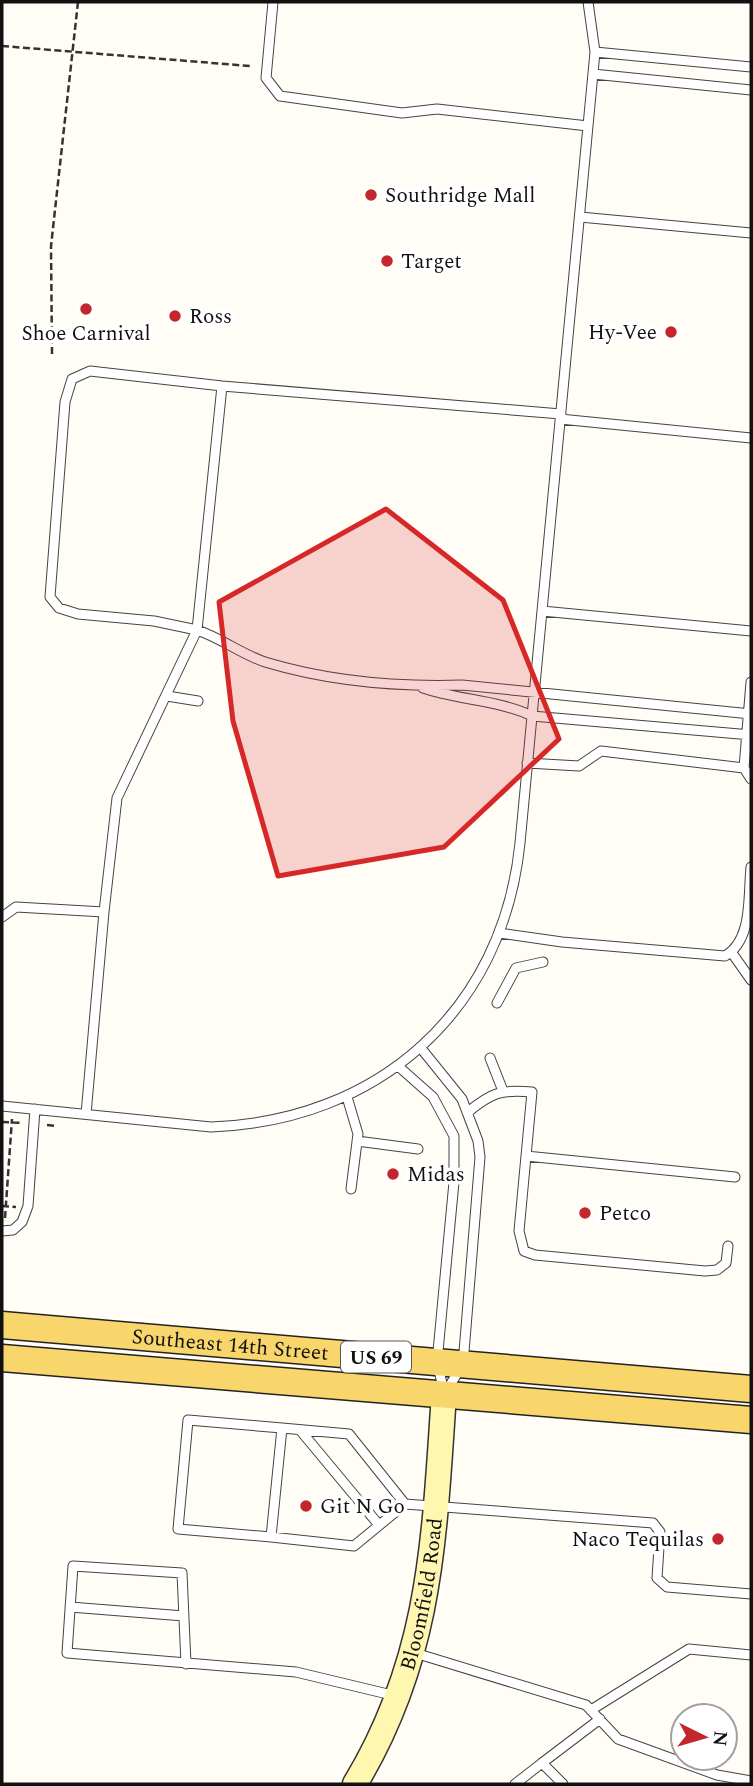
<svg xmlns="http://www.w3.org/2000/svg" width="753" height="1786" font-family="Spectral,serif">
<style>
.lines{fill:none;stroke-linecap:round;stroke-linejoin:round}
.lane-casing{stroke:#444;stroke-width:11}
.secondary-casing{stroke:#333;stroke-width:27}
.primary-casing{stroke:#222;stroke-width:29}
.path{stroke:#333;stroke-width:2.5;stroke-dasharray:7 3.5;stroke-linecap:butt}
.lane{stroke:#fff;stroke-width:9}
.secondary{stroke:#fff6b0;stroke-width:24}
.primary{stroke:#f9d66b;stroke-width:26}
.marked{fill:#d62828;fill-opacity:0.2;stroke:#d62828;stroke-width:5;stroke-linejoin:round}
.poi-dot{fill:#c4262e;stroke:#fff;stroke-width:2.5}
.labels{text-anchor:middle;stroke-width:7;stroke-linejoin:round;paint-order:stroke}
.shield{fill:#fff;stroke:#585858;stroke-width:2}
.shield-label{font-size:19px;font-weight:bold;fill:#111}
.poi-label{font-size:21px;fill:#111;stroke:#fff;text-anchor:start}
.street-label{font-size:21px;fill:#111;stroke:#fff}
</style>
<rect width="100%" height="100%" fill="#fffdf5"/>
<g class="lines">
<defs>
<path id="lane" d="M273,2l-7,76 14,18 122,17 35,-4 151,17
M595,52l156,15
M593,74l158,16
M580,217l171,16
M90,371l132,15 -25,244 -43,-9 -76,-7 -19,-6 -9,-11 15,-195 7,-23z
M222,386l339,28
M560,419l191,19
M542,611l209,20
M751,682l-7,86 7,11
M423,688c35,12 76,12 109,28l219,19
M167,696l31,5
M527,763l52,3 22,-15 143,17
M2,917l14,-10 88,5 13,-114 80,-168c24,8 44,24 68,32 63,19 132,25 197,23l289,29
M499,933l63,9 163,14c28,-16 23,-60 26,-89
M732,953l19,27
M497,1003l19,-35 27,-6
M420,1047l42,52 16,42 2,16 -17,207 -16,26
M490,1058l13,33
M398,1066l35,31 21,39v46l-17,180 7,30
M347,1097l11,37 -7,55
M2,1106l209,21c167,-6 292,-116 309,-284l75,-791 -7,-50
M468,1112c23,-19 33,-23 64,-20l-6,64 209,21
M86,1114l18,-202
M357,1141l61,8
M526,1156l-7,75 5,20 11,4 170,16 12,-1 9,-7 2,-17
M2,1231l11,-1 9,-8 6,-16 7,-97
M300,1430l79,95
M405,1504l-56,-70 -67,-6 -11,109 83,9 51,-42 248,19 7,9 -3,46 10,9 84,7
M271,1537l-93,-8 10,-109 94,8
M70,1607l114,9
M415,1653l171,52 32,34 99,36 34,6
M186,1664l-4,-91 -109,-7 -6,87 229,19 100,24
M591,1710l98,-61 62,6
M515,1784l27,-21
M563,1784l-21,-21 58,-44"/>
<g id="secondary">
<path id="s1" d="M355,1784c77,-128 79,-246 89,-390"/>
</g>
<g id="primary">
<path id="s2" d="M2,1325l749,64"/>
<path d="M2,1358l749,62"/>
</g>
</defs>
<use href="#lane" class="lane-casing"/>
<use href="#secondary" class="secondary-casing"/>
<use href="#primary" class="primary-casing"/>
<path class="path" d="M2,46l248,20
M52,354l-1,-108 27,-244
M2,1122l21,1
M47,1125l10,1
M2,1206l14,1
M5,1218l7,-99"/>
<use href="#lane" class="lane"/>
<use href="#secondary" class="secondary"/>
<use href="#primary" class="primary"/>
</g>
<path class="marked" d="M386,509l117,91 56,139 -115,108 -166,29 -45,-155 -14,-119z"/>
<g class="poi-dot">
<circle cx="371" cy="195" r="7"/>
<circle cx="387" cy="261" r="7"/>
<circle cx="86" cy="309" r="7"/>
<circle cx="175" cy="316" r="7"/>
<circle cx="671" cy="332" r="7"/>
<circle cx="393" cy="1174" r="7"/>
<circle cx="585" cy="1213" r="7"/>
<circle cx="306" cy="1506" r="7"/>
<circle cx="718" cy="1539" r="7"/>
</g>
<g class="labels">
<rect class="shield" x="341" y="1341.5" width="70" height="31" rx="5"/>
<g class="shield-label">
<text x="376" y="1364">US 69</text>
</g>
<g class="poi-label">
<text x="385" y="202">Southridge Mall</text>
<text x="401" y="268">Target</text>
<text x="189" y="323">Ross</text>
<text x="657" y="339" text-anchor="end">Hy-Vee</text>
<text x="86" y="340" text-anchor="middle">Shoe Carnival</text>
<text x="407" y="1181">Midas</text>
<text x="599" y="1220">Petco</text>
<text x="320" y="1513">Git N Go</text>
<text x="704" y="1546" text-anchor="end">Naco Tequilas</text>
</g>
<g class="street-label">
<text dy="7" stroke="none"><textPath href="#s2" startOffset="229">Southeast 14th Street</textPath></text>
<text dy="7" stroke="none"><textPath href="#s1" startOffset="203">Bloomfield Road</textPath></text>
</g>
</g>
<rect width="753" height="1786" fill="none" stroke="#111111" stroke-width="7"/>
<g transform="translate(704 1737) rotate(95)"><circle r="33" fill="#ffffff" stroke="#a0a0a0" stroke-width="2"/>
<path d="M0-5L12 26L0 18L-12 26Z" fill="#c4262e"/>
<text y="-10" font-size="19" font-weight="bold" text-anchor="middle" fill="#111111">N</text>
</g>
</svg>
